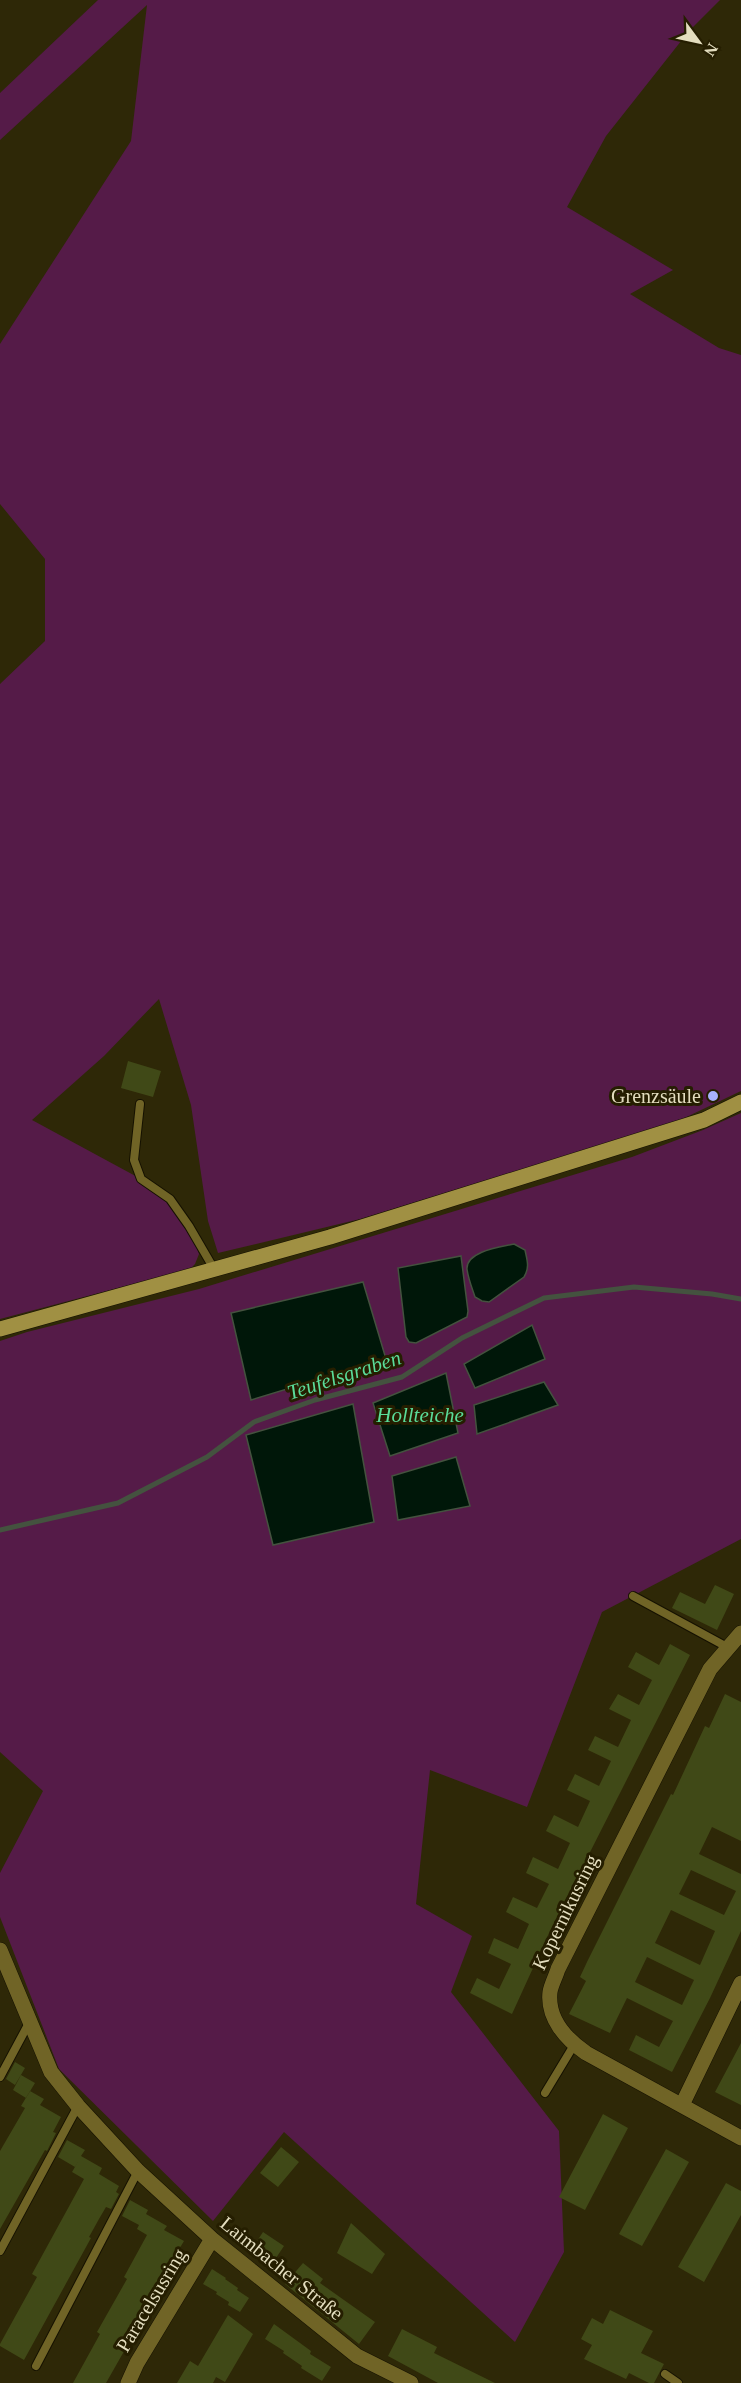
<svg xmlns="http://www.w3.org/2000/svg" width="741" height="2383" font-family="Georgia,serif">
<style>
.green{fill:#551b48;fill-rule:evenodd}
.water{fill:#001709;stroke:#44523f;stroke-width:1.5}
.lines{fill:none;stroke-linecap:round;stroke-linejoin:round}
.stream{stroke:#44523f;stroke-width:5}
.building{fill:#404917;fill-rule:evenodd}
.service-casing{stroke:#151101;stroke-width:10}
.minor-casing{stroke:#151101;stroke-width:16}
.primary-casing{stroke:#151101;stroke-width:16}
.service{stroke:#706426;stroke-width:8}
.minor{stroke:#706426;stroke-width:15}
.primary{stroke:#a09043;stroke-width:15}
.poi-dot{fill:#a7b1fc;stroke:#251e00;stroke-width:2}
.labels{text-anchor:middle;stroke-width:6;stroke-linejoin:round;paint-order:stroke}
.poi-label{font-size:20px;fill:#e3ddbe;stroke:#251e00;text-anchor:end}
.street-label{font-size:20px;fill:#e3ddbe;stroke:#251e00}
.water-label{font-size:21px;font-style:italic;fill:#5adc99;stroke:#251e00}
</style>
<rect width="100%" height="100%" fill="#2e2807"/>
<path class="green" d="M98,0h622l-31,31 -83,105 -39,71 106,63 -43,24 89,54 22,7v736l-63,30 -318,98 -142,34 -10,-32 -17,-116 -32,-106 -55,57 -72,64 109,59 29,20 19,27 10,28 -4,10 -5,5 -190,50v-635l45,-43v-82l-45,-55v-160l131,-203 16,-136 -147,135v-47z
M741,1113v426l-139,73 -75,195 -97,-37 -14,134 56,32 -21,56 108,139 5,121 -49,90 -231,-210 -71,89 -154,-152 -59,-152v-44l43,-82 -43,-39v-411l27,-9 172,-43 433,-132 71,-27zM460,1256l8,55 -1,6 -51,25h-7l-11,-73z"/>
<path class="water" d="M514,1244l11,6c2,10 5,17 -1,27l-35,25 -7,-1 -7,-4c-3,-9 -7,-19 -8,-28 -1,-18 34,-22 47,-25z
M461,1256l7,55 -1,6 -51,26 -7,-1 -3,-5 -8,-69z
M363,1282l23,77 -135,41 -20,-87z
M532,1325l13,34 -70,29 -11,-24z
M446,1373l12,60 -68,23 -17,-53z
M544,1382l14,23 -81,29 -3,-29z
M353,1404l21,118 -101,23 -27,-110z
M456,1457l14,49 -72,14 -6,-44z"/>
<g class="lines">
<path class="stream" d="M0,1530l118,-27 89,-46 47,-35 61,-22 87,-23 60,-39 82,-40 90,-11 78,7 29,5"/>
</g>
<path class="building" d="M128,1061l33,10 -8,26 -32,-9z
M715,1585l19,9 -17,36 -45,-22 8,-16 25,12z
M670,1644l20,11 -141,278 -37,81 -42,-21 7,-15 22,11 12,-25 -23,-11 6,-15 24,11 11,-25 -23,-12 7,-15 24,11 12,-24 -23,-11 7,-16 25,12 12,-26 -24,-12 8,-16 24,12 12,-26 -23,-11 8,-16 24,12 12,-25 -23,-11 7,-14 23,11 13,-27 -22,-11 9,-15 21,11 13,-25 -24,-13 8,-15 23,13z
M725,1694l16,8v139l-29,-14 -13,27 42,20v57l-31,67 -38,74 -43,-22 7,-15 23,12 14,-26 -46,-23 -17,35 -41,-19 17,-33 -6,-4 7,-15 84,-168 2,1 32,-69 4,2zM691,1870l45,21 -12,24 -45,-21zM671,1910l44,21 -15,34 -45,-22zM647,1957l47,23 -12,25 -47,-23z
M741,2043v62l-26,-13z
M15,2062l10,6 -10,17 -9,-6z
M21,2075l14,8 -9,15 -13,-8z
M30,2091l14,8 -4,6 21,12 -8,15 3,1 -9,18 -2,-1 -45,79v-78l25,-43 -4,-2z
M603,2114l25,14 -43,82 -26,-13z
M67,2140l18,10 -4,6 21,12 -3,6 20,12 -3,6 3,2 -8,15 -5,-2 -7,12 -10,18 2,1 -67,122 -24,-14v-2l37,-67 -5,-3 52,-95 -12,-7 7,-12 -4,7 -17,-10z
M281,2147l18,15 -21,25 -18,-14z
M666,2149l23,13 -47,84 -23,-12z
M726,2183l15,8v24l-37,67 -26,-15z
M130,2200l18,10 -2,4 21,12 -3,4 20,11 -31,52 3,2 -50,88h-33l27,-49 -3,-2 30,-53 -3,-2 23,-42 -10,-6 2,-4 -17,-9z
M351,2223l34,31 -13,20 -35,-21z
M263,2232l21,14 -14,21 -21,-14z
M303,2263l20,16 -3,4 55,39 -16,22 -74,-60z
M212,2269l14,9 -1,1 13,9 -1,2 12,8 -9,14 -12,-7 1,-3 -13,-8 1,-2 -14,-8z
M610,2310l43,21 -12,22 23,11 -10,19h-5l-20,-10 -3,6 -42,-20 8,-14 -11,-6 11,-21 11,6z
M228,2315l25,19 -28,48 -9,-5 -3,6h-36l13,-22 8,5z
M274,2324l37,27 -1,3 21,13 -9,14 -21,-13 1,-2 -19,-13 1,-2 -19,-12z
M402,2329l35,18 -3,6 61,30h-57l-50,-27z"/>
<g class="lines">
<defs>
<path id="service" d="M140,1104l-6,56 7,19 29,20 19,27 25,43
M633,1596l94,51
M0,2077l29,-54
M545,2093l29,-48
M0,2251l78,-145
M36,2366l102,-195
M665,2374l13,9"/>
<path id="minor" d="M741,1633l-31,36 -152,300c-2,7 -7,16 -8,23 -3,26 16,47 36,61l155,85
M0,1950l51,122 27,34 60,65 74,68 145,117 54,27
M682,2105l59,-122
M128,2383l9,-20 75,-124"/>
<path id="primary" d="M0,1329l330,-92 374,-117 37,-18"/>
</defs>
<use href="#service" class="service-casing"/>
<use href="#minor" class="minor-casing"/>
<use href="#primary" class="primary-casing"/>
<use href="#service" class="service"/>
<use href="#minor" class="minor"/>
<use href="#primary" class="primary"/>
</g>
<circle class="poi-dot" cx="713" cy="1096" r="6"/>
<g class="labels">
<g class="poi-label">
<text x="701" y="1103">Grenzsäule</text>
</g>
<g class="street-label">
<text transform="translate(565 1912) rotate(-64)" y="7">Kopernikusring</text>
<text transform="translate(282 2268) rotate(39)" y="7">Laimbacher Straße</text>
<text transform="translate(151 2300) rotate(-59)" y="7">Paracelsusring</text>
</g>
<g class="water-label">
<text transform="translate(344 1375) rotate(-18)" y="7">Teufelsgraben</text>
<text x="420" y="1422">Hollteiche</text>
</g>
</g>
<g transform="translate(699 42) rotate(123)" stroke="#251e00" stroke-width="4.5" paint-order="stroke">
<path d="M0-4.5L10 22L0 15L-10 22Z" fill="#e3ddbe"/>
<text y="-9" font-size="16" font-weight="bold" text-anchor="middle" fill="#e3ddbe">N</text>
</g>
</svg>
